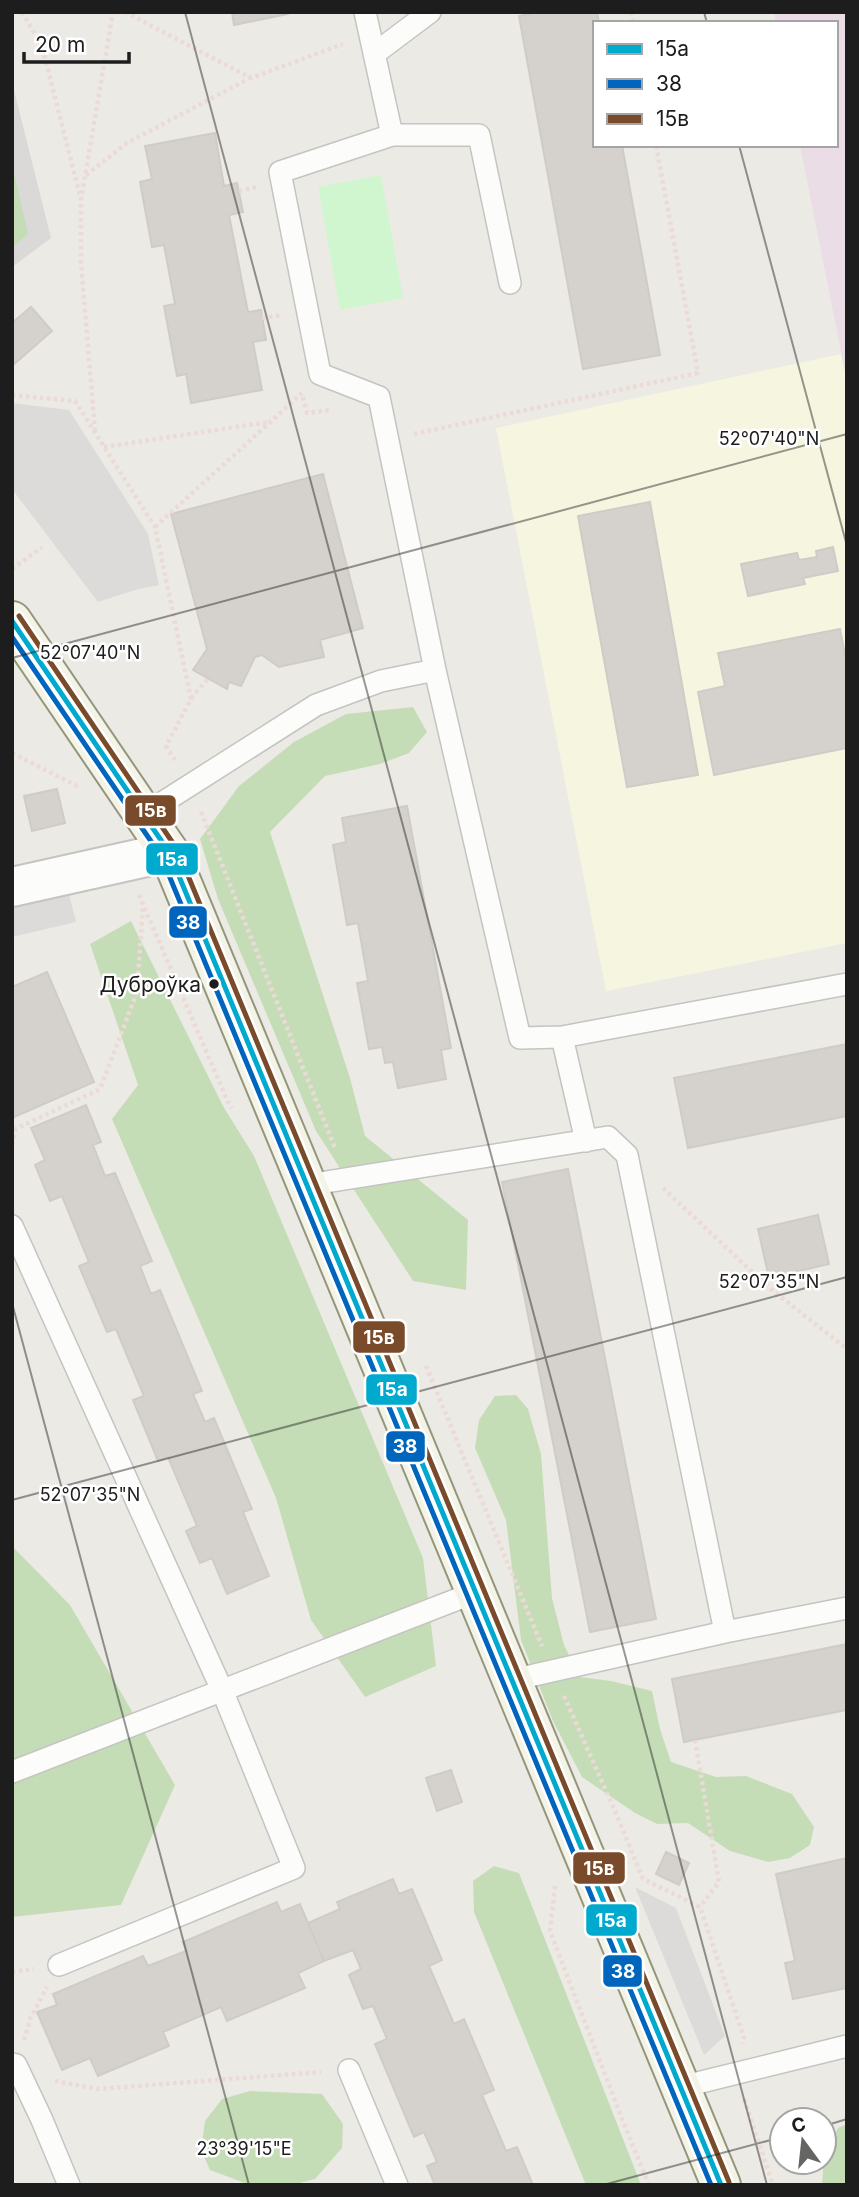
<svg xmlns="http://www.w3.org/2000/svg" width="859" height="2197" font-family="Inter,sans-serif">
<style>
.residential{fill:#dbd9d7}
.industrial{fill:#eadde5}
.education{fill:#f6f6e0}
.forest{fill:#c5ddb7}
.park{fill:#d0f6d0}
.parking{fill:#dcdbd9}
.building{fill:#d5d2ce;stroke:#d0cbc6;stroke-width:2}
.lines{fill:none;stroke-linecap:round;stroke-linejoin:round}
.service-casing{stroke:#c4c4c1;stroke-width:24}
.minor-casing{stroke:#c4c4c1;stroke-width:42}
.secondary-casing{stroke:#94967c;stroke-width:42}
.path{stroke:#ebdad7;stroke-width:4.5;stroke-dasharray:3.5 3.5;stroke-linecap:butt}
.service{stroke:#fcfcfb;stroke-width:21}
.minor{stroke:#fcfcfb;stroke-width:38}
.secondary{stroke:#f3f3e8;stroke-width:38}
.bus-1-casing{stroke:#fff;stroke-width:10}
.bus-2-casing{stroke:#fff;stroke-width:10}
.bus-3-casing{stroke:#fff;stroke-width:10}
.bus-1{stroke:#00a9ce;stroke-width:5}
.bus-2{stroke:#0065bd;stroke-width:5}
.bus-3{stroke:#7a4b2a;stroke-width:5}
.ticks{fill:none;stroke:#1d1d1d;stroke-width:2;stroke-opacity:0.45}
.bus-dot{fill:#1d1d1d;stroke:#fff;stroke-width:2.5}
.labels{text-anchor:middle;stroke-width:5;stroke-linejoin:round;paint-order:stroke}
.bus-label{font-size:21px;fill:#1d1d1d;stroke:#fff;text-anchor:end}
.ticks-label{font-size:18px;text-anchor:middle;fill:#1d1d1d;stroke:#fff;stroke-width:5;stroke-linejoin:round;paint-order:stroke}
.line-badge{stroke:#fff;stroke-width:2.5}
.badge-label{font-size:19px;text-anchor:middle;font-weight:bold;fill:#fff}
</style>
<rect width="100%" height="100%" fill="#eceae5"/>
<path class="residential" d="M12,82l39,156 -39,29z"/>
<path class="industrial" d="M774,12h73v370l-47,-237h36v-122h-60z"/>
<path class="education" d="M841,354l6,28v561l-241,48 -110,-563z"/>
<path class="forest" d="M12,163l16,71 -16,14z
M413,707l14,25 -18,21 -29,11 -55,12 -55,56 80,246 15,58 103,84 -2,70 -53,-9 -97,-150 -98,-232 -18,-60 39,-53 55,-44 52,-28z
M131,921l92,185 31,50 169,402 13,108 -71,31 -54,-77 -35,-122 -164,-379 26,-34 -48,-141z
M516,1395l12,14 13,45 11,144 12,47 16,32 31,4 41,10 8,38 11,33 45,15 30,-1 46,18 22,33 -4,18 -20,13 -22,4 -38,-11 -42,-28 -31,1 -22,-11 -53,-36 -29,-56 -32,-81 -15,-120 -31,-72 4,-28 16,-24z
M12,1546l58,59 105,180 -54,120 -109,12z
M494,1866l25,7 122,312h-55l-112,-273 -1,-31z
M250,2091l72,3 21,30 -1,24 -27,31 -23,6h-42l-40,-15 -9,-20 4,-29 17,-22z
M847,2124v61h-25l2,-28 14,-29z"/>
<path class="park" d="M381,175l22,123 -63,12 -22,-123z"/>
<path class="parking" d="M12,403l57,7 79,124 11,51 -24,5 -37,12 -86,-113z
M64,875l12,47 -64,15v-50z
M635,1887l41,21 49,128 -21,19z"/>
<path class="building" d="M232,12h56v2l-54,11z
M540,12h57l2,11h-4v122h27l38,210 -77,14 -64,-353z
M215,133l9,53 13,-3 6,29 -14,3 19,97 13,-2 5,30 -13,2 9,48 -71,13 -5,-29 -9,2 -13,-70 11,-2 -11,-59 -12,2 -12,-65 12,-3 -7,-33z
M31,307l21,24 -40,35v-43z
M323,474l40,154 -43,12 4,17 -45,10 -17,-12 -7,2 -14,29 -12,-4 -2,7 -34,-19 14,-21 -36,-135z
M650,502l48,273 -71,12 -49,-271z
M833,547l5,24 -35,7 2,6 -57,12 -7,-32 56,-11 2,7 18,-3 -1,-6z
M840,629l7,36v83l-133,27 -16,-83 27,-6 -7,-33z
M57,789l8,34 -33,8 -8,-35z
M407,806l44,242 -10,2 5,29 -48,9 -5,-26 -8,1 -3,-16 -13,2 -12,-66 11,-2 -10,-58 -11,2 -14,-80 13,-3 -4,-24z
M47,972l47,110 -82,36v-131z
M847,1044v72l-159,32 -14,-70z
M86,1105l15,37 -8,3 12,31 10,-3 37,88 -12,5 11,28 9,-4 42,101 -9,3 12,28 9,-4 38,91 -9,3 26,64 -42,18 -15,-36 -12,5 -14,-32 11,-5 -29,-69 -10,4 -25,-61 11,-4 -28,-67 -9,3 -28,-66 10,-4 -27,-66 -12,5 -15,-36 10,-5 -14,-32z
M568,1169l88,450 -66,13 -88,-450z
M818,1215l11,49 -60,14 -11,-49z
M847,1644v66l-163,32 -12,-63z
M451,1770l11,32 -25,9 -11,-33z
M666,1852l23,11 -10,22 -23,-11z
M847,1858v130l-54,11 -8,-36 10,-2 -19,-87z
M393,1879l6,15 13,-5 30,71 -13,6 25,58 10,-5 30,71 -12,5 24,56 11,-4 16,38h-98l-8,-19 10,-4 -13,-30 -10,5 -39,-93 12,-5 -14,-33 -10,3 -14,-34 12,-6 -8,-19 -29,11 -16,-38 32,-14 -3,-7z
M277,1902l4,10 19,-8 24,57 -26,12 7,15 -78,33 -6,-14 -58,25 6,14 -71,30 -8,-18 -28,12 -25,-58 20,-7 -4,-11 90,-38 5,10 38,-15 -3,-9z"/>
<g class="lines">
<defs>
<path id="service" d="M374,54l56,-42
M392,135h87l31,148
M435,670l85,368 42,-1 24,104
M143,815l173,-110 65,-24 54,-11 -56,-273 -59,-23 -40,-202 112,-37 -27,-123
M562,1037l285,-53
M307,1185l301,-48 19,18 98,477
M12,1226l210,464 72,178 -235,97
M512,1680l213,-48 122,-24
M12,1772l464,-180
M12,2064l4,1 26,55 27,65
M349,2070l48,115
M681,2087l166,-41"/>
<path id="minor" d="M12,887l157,-35"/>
<path id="secondary" d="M12,621l157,231 552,1333"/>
</defs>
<use href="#service" class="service-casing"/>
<use href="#minor" class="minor-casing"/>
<use href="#secondary" class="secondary-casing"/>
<path class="path" d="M22,12l20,34 38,150
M125,12l126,66 92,-34
M631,12l2,11
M86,175l41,-32 123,-65
M239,191l18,-4
M262,318l20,-3
M12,395l63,6 80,126 36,172 -25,47 9,14
M303,397l4,16 23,-3
M95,431l-14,-168v-63l32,-188
M414,434l284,-61 -42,-228
M104,447l165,-25
M155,527l147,-134
M12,569l30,-22
M191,698l17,-19
M12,753l67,34
M201,812l134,336
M139,895l89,207 4,6
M12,1145l4,-16 84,-40 37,-97 6,-86
M663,1188l104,98 80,63
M426,1366l116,280
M564,1696l51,115 28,68 57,28 44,131 -1,6
M695,1740l24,142 -19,25
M555,1886l-5,45 76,198 23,56
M12,1972l22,-3
M24,2040l6,-21 17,-32
M55,2081l43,8 223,-17
M744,2099l29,86"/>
<use href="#service" class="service"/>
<use href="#minor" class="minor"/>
<use href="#secondary" class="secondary"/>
<defs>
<path id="bus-1" d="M12,621l157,231 552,1333"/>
<path id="bus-2" d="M12,637l149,219 550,1329"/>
<path id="bus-3" d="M19,616l158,233 552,1333"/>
</defs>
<use href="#bus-1" class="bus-1-casing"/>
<use href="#bus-2" class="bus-2-casing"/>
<use href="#bus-3" class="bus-3-casing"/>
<use href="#bus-1" class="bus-1"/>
<use href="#bus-2" class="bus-2"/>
<use href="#bus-3" class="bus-3"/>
</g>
<path class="ticks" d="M185,12l582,2173M704,12l3,11M739,145l108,401M12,658l835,-224M12,1303l237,882M12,1500l835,-223M824,2126l23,-7M603,2185l179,-48"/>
<circle class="bus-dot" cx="214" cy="984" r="6"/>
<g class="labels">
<g class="bus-label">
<text x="201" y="992">Дуброўка</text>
</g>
</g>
<g class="ticks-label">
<text x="769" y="445">52°07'40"N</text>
<text x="90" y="659">52°07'40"N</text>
<text x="769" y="1288">52°07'35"N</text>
<text x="90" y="1501">52°07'35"N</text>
<text x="244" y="2155">23°39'15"E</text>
</g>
<g class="line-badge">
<rect x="124" y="794" width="53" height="33" rx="7" fill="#7a4b2a"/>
<rect x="145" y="842" width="54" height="34" rx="7" fill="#00a9ce"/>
<rect x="168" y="905" width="40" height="34" rx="7" fill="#0065bd"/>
<rect x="352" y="1320" width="54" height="34" rx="7" fill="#7a4b2a"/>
<rect x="365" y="1373" width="53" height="33" rx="7" fill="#00a9ce"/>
<rect x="385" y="1430" width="41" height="33" rx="7" fill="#0065bd"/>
<rect x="572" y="1851" width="54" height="34" rx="7" fill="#7a4b2a"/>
<rect x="585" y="1903" width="53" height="34" rx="7" fill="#00a9ce"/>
<rect x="602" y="1954" width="41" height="34" rx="7" fill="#0065bd"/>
</g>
<g class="badge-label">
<text x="151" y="817">15в</text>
<text x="172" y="866">15а</text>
<text x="188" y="929">38</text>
<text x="379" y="1344">15в</text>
<text x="392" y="1396">15а</text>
<text x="405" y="1453">38</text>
<text x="599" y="1875">15в</text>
<text x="611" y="1927">15а</text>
<text x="623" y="1978">38</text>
</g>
<rect width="859" height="2197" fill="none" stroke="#1d1d1d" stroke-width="28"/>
<rect x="593" y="21" width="245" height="126" fill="#ffffff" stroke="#a5a5a5" stroke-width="2"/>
<rect x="607" y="44" width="35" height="10" fill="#00a9ce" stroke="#a5a5a5" stroke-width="2"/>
<text x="656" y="56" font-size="21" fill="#1d1d1d">15а</text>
<rect x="607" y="79" width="35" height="10" fill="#0065bd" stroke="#a5a5a5" stroke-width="2"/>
<text x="656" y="91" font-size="21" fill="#1d1d1d">38</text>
<rect x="607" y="114" width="35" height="10" fill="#7a4b2a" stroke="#a5a5a5" stroke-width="2"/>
<text x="656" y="126" font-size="21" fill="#1d1d1d">15в</text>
<g transform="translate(803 2141) rotate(345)"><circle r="33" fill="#ffffff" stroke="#a5a5a5" stroke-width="2"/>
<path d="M0-5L12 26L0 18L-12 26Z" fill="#656563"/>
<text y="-10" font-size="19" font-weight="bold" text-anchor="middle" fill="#1d1d1d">С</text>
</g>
<path d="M24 52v10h105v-10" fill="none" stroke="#1d1d1d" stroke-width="3.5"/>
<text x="35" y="52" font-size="21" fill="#1d1d1d" stroke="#ffffff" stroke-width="5" paint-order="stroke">20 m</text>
</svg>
